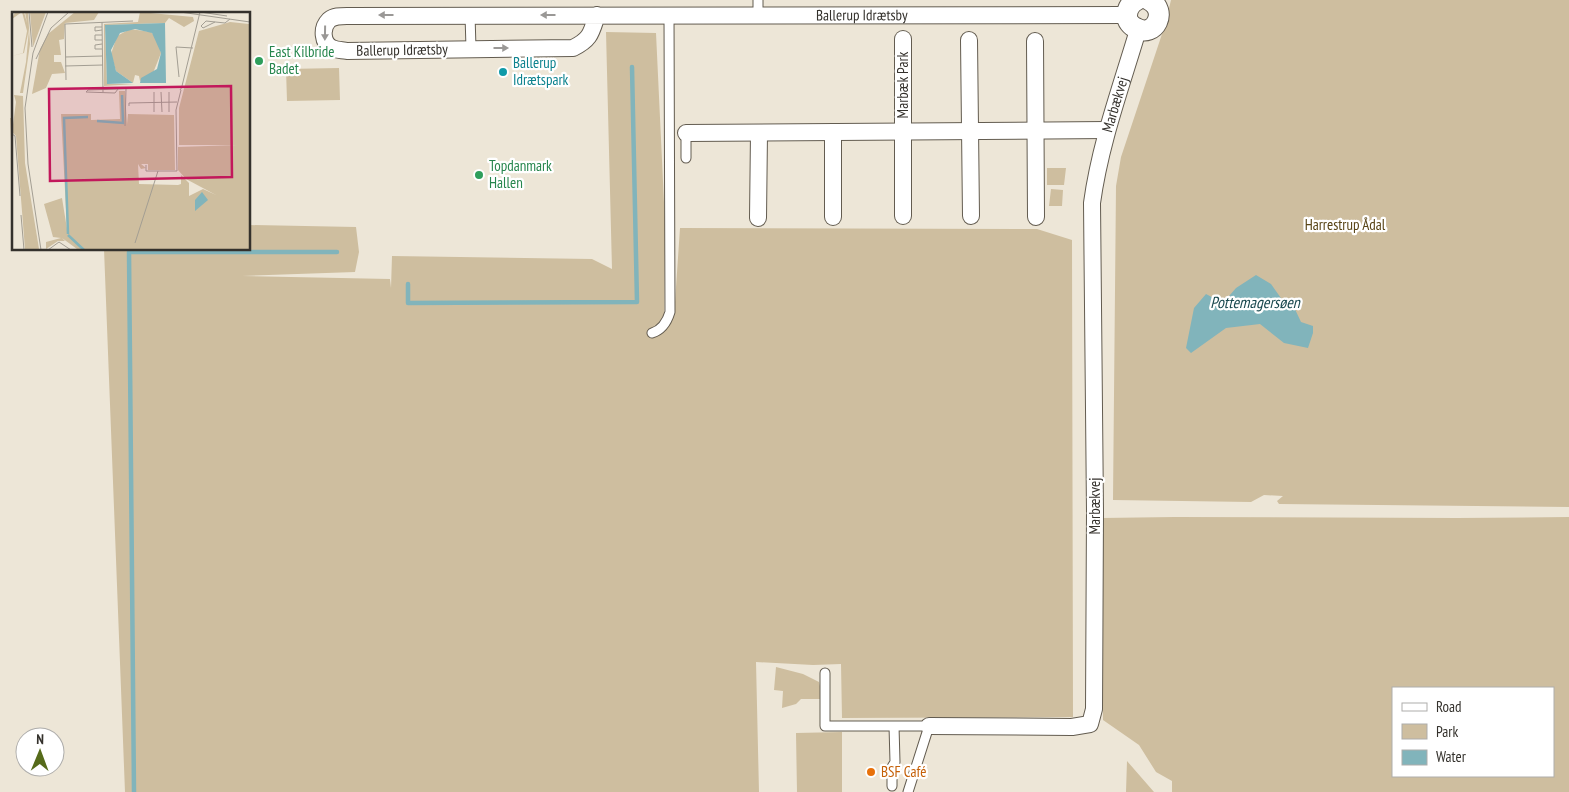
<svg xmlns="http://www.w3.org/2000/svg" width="1569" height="792" font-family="'PT Sans Narrow',sans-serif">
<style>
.green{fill:#cebe9f;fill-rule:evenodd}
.water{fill:#81b4bb}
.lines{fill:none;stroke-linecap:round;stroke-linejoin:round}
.stream{stroke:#81b4bb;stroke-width:4.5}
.service-casing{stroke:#635c50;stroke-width:11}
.minor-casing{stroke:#635c50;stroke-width:18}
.tertiary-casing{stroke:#635c50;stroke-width:22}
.service{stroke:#fff;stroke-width:9}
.minor{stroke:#fff;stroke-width:16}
.tertiary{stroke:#fff;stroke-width:20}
.oneway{fill:#9a9896}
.leisure-dot{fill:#2e9e5b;stroke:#fff;stroke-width:2}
.culture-dot{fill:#0f9aa8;stroke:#fff;stroke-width:2}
.food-dot{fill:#e8710a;stroke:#fff;stroke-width:2}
.labels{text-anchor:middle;stroke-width:4.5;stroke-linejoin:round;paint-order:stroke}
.street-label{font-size:15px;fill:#34312c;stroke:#fff}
.leisure-label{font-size:15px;fill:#27864d;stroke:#fff;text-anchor:start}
.culture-label{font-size:15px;fill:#0d838f;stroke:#fff;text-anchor:start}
.park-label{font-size:15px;fill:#584416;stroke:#fff}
.food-label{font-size:15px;fill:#c56008;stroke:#fff;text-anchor:start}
.water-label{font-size:16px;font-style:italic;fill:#19484e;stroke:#fff}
.inset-river{fill:none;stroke:#81b4bb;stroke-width:2.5}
.inset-road{fill:none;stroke:#a39e93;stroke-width:1}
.view{fill:#c2185b;fill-opacity:0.15;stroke:#c2185b;stroke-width:2.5}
.inset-edge{fill:none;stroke:#34312c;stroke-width:2.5}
</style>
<rect width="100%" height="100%" fill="#ede6d7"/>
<path class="green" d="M1171,0h398v507l-290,-3 -2,-3 6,-5 -19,-1 -13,7 -138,-2 3,-314 5,-29 44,-132z
M606,32l50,1 9,191 -1,93h10l6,-89 357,1 35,11 1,477 -231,1 -1,-54 -28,1 -57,-3 3,130h-634l-21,-543h145v-24l107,2 3,25 -4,20 -113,4 148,3 1,9 1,-32 200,3 20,10z
M339,68l1,32 -53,1 -1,-32z
M10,118h4v45h-2z
M1047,168h19l-2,17h-17z
M1051,189l12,1 -1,16h-13z
M1175,517l282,1 112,-1v275h-397v-11l-16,-9 -17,-27 -36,-25 -1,-202zM1393,688h160v88h-160z
M776,667l27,7 16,8 4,17h-22l-5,5 -14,4 1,-17 -9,-1z
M842,732v60h-45l-1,-59z
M1127,761l27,31h-28z"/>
<path class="water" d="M1256,275l15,9 12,17 10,4 8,17 12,4v7l-5,15 -24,-5 -24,-19 -34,4 -35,25 -5,-5 8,-40 12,-14 17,9 13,-15z"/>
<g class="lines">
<path class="stream" d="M408,284v19l229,-1 -5,-235
M134,792l-5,-540h208"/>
<defs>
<path id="service" d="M470,15l1,33
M758,15v-15
M686,158v-25
M652,333c10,-3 15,-11 18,-21l-1,-297
M825,673v53h104l-21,66
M892,786v-19l3,-5 -1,-36"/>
<g id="minor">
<path id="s1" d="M597,15c-6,18 -6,24 -24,33l-226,3c-5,-1 -11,-1 -15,-3 -10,-5 -11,-20 -3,-28 5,-4 11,-4 18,-4l780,-1"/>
<path d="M903,39v177"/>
<path d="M969,40l2,176"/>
<path d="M1035,41l1,176"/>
<path d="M833,132v85"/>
<path d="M686,133l421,-3"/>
<path d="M758,218l1,-85"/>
<path id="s2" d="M929,726l143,1 18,-3 4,-15 1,-197 -3,-309c8,-59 29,-116 46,-173"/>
</g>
<path id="tertiary" d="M1137,0c-6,3 -10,8 -10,16 0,5 4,10 9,12 19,11 33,-18 13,-28"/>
</defs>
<use href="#service" class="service-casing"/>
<use href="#minor" class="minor-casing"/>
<use href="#tertiary" class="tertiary-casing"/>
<use href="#service" class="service"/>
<use href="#minor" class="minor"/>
<use href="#tertiary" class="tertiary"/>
</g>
<defs><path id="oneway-solid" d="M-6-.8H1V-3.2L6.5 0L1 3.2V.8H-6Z" transform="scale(1.25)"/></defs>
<g class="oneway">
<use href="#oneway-solid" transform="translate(386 15) rotate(180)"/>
<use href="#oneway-solid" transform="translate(548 15) rotate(180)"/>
<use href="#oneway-solid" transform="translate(325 33) rotate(91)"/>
<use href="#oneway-solid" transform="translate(501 48)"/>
</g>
<g class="leisure-dot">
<circle cx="259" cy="61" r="5"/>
<circle cx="479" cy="175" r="5"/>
</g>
<circle class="culture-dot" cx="503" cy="72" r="5"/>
<circle class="food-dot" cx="871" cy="772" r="5"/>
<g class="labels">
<g class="street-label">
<text dy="5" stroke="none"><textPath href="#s1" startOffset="850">Ballerup Idrætsby</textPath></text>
<text transform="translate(402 50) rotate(-1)" y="5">Ballerup Idrætsby</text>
<text transform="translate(903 85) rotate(-90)" y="5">Marbæk Park</text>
<text dy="5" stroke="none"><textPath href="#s2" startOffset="784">Marbækvej</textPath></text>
<text transform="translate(1095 506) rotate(-90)" y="5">Marbækvej</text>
</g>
<g class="leisure-label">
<text x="269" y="57">East Kilbride<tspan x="269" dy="17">Badet</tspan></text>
<text x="489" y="171">Topdanmark<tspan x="489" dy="17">Hallen</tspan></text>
</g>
<g class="culture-label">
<text x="513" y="68">Ballerup<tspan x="513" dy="17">Idrætspark</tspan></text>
</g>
<g class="park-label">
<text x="1345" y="230">Harrestrup Ådal</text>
</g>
<g class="food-label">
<text x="881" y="777">BSF Café</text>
</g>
<g class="water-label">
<text x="1255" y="308">Pottemagersøen</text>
</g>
</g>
<g transform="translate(12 12)">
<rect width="238" height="238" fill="#ede6d7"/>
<path d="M3,0h9l3,11 -2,-11h3l2,32 -7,49h-3l6,-31 3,-33 -5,24 -12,3 11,-3 4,-22 -5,-19 -10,7zM18,0h16l-13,35zM63,0h24l-5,8 -29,3 -1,16 -5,1 2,15h-7v7h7l4,11 -13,1 -6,14 -14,6 8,-45 8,-15zM128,0l53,5 1,4 -10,6 -15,-9 -4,5 -60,2 2,59h28l-31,2v-62l34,-2zM218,10l19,2v225h-172l-15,-11 3,3h-7l-12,8v-7l15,-4 -8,-1 -9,-33 18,-6 5,31 -6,-115h30v6l29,-1 -1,-28h6l2,33 1,-10 46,1 1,55h-27v-6h-7l5,4 -5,1 -3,-5 1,20 39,1 3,-1v-9l8,8v13l14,-7 13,6 -30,-16 -8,-9v-23l59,-2h-58v-37l20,-77zM118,17l21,3 7,8 3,13 -8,20 -13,8 -1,-5 -4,-1 -2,8 -17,-12 -5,-17 6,-18zM2,83l9,1 2,67 14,86h-14l-9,-113 -4,-4 4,-30z" fill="#cebe9f"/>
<path d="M153,11l1,60h-26l1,-5 16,-9 4,-16 -9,-20 -17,-4 -15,4 -9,17 5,21 17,12 -26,1 -2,-59zM190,180l6,8 -13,11v-11z" fill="#81b4bb"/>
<path class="inset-river" d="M85,109l26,2 -1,-28M56,222l-4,-116 24,-1M56,223l16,15"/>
<path class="inset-road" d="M17,0l3,35M168,0l70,10M188,0l27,4M90,10l1,70M203,10l-12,6 -2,-2 5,-5 19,2 5,-4M90,15h-7v4l7,-1M90,23h-7v5h7M90,32l-7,1v4h7M53,45l37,-1M24,47l15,-31 18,-16M53,54l38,-1M167,65l-3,-30 17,1M54,68l-1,-56 68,-3M170,74l18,-74M106,77l-3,4 -29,-1 2,-2 94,-3 -2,3M142,80v20M149,80l1,20M157,80v20M117,94v-3l48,-1M113,114l1,-37M0,122l3,2 5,60M134,153v6h31l-1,-61 5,-20M9,203l3,35M123,231l23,-72M29,238l-13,-86 -3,-56 8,-55 15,-41M36,238l11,-8 12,8"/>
<path class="view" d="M219,74l1,91 -182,4 -1,-92z"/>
<rect width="238" height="238" class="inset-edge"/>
</g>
<rect x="1392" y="687" width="162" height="90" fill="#ffffff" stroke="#aeadab"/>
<rect x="1402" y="703" width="25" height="8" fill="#ffffff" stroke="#aeadab"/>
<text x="1436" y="712" font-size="15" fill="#34312c">Road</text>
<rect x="1402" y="724" width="25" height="15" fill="#cebe9f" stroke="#aeadab"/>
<text x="1436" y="737" font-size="15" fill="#34312c">Park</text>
<rect x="1402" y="750" width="25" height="15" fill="#81b4bb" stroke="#aeadab"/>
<text x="1436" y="762" font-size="15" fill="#34312c">Water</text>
<g transform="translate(40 752) rotate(1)"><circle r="24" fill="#ffffff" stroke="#aeadab"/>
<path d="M0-4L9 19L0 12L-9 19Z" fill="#566b1a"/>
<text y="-8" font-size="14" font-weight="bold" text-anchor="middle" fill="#34312c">N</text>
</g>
</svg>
